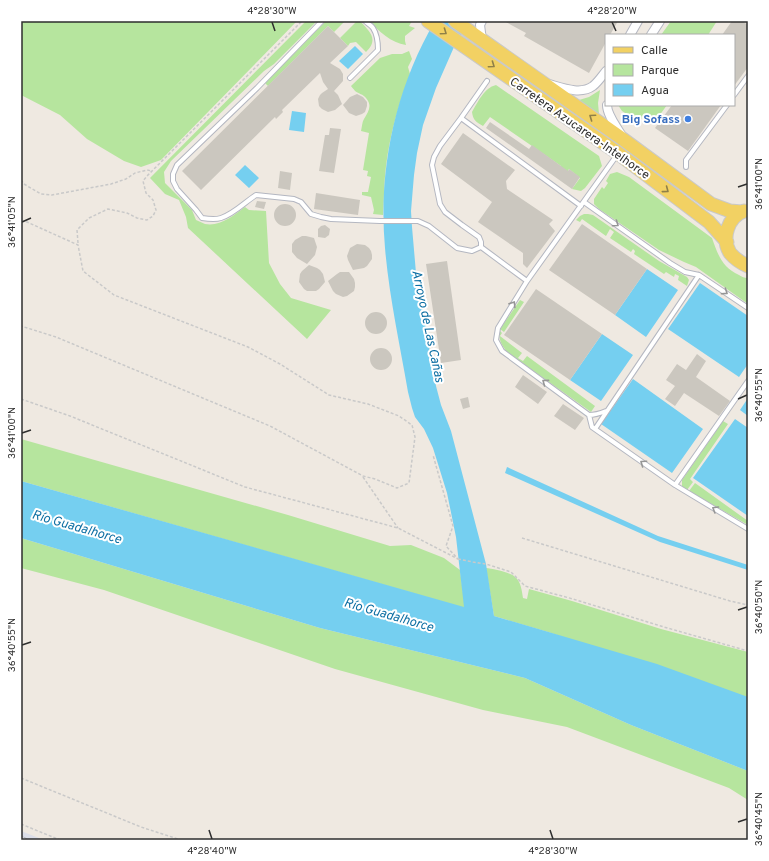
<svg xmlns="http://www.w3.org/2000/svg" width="769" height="861" font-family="Overpass,sans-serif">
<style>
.airport{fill:#dcdee8}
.green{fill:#b6e59e}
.water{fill:#75cff0}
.building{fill:#cbc7bf}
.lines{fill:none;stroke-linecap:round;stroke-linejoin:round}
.lane-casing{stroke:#b4b7c1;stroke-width:6}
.street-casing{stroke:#b4b7c1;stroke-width:10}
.primary-casing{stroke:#c9c9c9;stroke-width:15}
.path{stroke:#c9c9c9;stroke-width:1.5;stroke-dasharray:3 2;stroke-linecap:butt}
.lane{stroke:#fff;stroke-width:4}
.street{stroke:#fff;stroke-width:8}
.primary{stroke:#f2d163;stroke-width:13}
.oneway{stroke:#908048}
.oneway2{stroke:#969696}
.ticks{fill:none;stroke:#2e2e2e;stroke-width:1.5}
.shop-dot{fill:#3f7fe0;stroke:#fff;stroke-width:1.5}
.labels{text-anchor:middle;stroke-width:4;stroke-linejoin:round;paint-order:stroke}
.shop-label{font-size:12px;font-weight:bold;fill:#366cbe;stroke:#fff;text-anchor:end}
.street-label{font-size:12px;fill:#2e2e2e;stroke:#fff}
.water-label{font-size:13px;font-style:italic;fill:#0d6fa3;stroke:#fff}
.neatline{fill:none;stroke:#2e2e2e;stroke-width:1.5}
.ticks-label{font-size:10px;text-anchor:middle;fill:#2e2e2e}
</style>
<rect width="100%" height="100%" fill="#efe9e1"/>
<path class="airport" d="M21,831l23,9h-23z"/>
<path class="green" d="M21,21h276l-136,139 -20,7 -17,-6 -37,-22 -27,-24 -39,-20z
M306,21h11l-43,43 -10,7 -93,90 -7,11 1,11 27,27 4,10c3,1 6,3 9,4 15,3 29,-9 40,-17l4,3 17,1 3,52 11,21 11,14 40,12 -24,29 -119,-111 -2,-11 -7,-17 -14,-6 -15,-16z
M326,21h19l-11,11 -6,-6 -60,60 -3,-3z
M357,21h3c10,11 19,18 6,31l-10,-10 -6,1 -2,3 -8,-8z
M369,21h43l-3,5 6,2 -10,8v5l1,4c-15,-2 -27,-14 -37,-24z
M671,21h46l-9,14h-47z
M409,51l3,8 -4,8 2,7c-11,29 -20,60 -24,92 -2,16 -2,33 -3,49l-10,-1 1,-4 -3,-13 -9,-2v-3h6l3,-15 -4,-1 1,-5 -5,-1 6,-37 -8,-2c1,-4 1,-9 3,-12 4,-7 9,-13 2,-21 -3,-4 -7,-4 -11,-7 -1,-2 -3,-3 -4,-5l29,-28 12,-4h10z
M496,85l103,71 3,10 -17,22 -4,3 -9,-2 8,-11 -11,-9 -8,12v-15l-71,-49 -7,9c-7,-4 -10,-6 -11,-14 6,-10 12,-24 24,-27z
M600,90l-2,13 1,11 -20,-14 10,-3z
M618,105h49l-13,18 -10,-7 -5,6 -17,-11z
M617,172l12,5 83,61c6,17 10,29 27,37 3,2 5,3 9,3v26l-52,-37 -12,-5 -25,-12 -60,-41 -5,-5v-5l8,-12 2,2 4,-6 -2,-2 4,-7z
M584,214h4l5,1 66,46 28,16 2,3 -2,6 -9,-6 1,-4 -4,-2 -1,3 -8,-5 -2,2 -30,-20 1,-3 -2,-2 -2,3 -21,-14 4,-6 -4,-3 -4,7 -24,-17 -2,3 -4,-2 4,-4z
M520,300l4,2 -20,30 -4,-3z
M500,331l2,2 -2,3 22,17 -4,5 5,3 4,-5 68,50 -4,6 -84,-60c-5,-7 -9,-12 -7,-21z
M723,421l5,3 -38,55 3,3 -6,8 -5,-4v-6z
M21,439l267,76 102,31 21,-1 33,13 16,12 5,38 -444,-127z
M695,483l53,38v4l-59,-34z
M21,538l299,90 205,50 106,47 117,46v29l-19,-12 -162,-61 -84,-17 -148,-41 -231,-79 -83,-22z
M486,568c7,1 24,4 29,9 6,4 7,15 8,21l4,1 2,-10 43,12 89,28 87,23v46l-200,-66 -54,-16z"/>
<path class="water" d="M435,21h34l-15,26 -18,41 -13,37 -6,28 -3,22 -3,36 1,16 4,46 20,113 5,19 10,26 35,133 8,52 163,48 91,33v74l-117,-46 -106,-47 -205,-50 -299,-90v-57l443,126 -8,-70 -9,-44 -14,-45 -9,-19 -9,-12 -3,-9 -4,-16c-8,-47 -19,-96 -23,-144 -7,-78 10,-159 50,-227z
M355,46l8,8 -15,15 -9,-8z
M292,111l14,2 -2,19 -15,-2z
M245,165l14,13 -10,10 -14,-13z
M647,269l31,21 -32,47 -31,-22z
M700,283l48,33v48l-9,13 -71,-48z
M602,334l31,21 -32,46 -31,-21z
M633,379l70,50 -31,44 -71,-49z
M748,398v18l-8,-6z
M735,419l13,9v88l-55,-38z
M507,467l151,69 90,29v5l-88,-28 -155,-69z"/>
<path class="building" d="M504,21h114l-8,14h-4v7l-17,31 -65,-37 2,-3z
M732,21h10l6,4v42l-14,19v-51h-12z
M328,26l20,20 -18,17 10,6 3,5v7l-9,10 4,4 4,9 -7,6 -7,2 -6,-3 -3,-3 -1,-7 2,-4 2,-2 6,-4 -5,-7 -3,-9 -38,37 1,2 -7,7 -1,-2 -74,73 -19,-19z
M357,94l6,3 4,5v4l-2,6 -3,2 -6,2 -7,-3 -6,-8 7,-8z
M672,105h49l-33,46 -33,-23z
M490,122l39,27 3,-4 36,26 1,-2 11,8 -8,12 -86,-61z
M330,128l11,1 -7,44 -15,-2 6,-36h4z
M463,133l52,37 -9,11 1,8 46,31 -4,4 6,7 -28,37 -4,-4v-11l-45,-31 14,-20 -51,-38z
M280,171l12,2 -2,17 -12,-2z
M316,193l44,7 -2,15 -44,-6z
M257,201l9,1 -2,7 -9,-2z
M274 215a11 11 0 1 1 22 0a11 11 0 1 1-22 0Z
M582,224l65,45 -32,46 -66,-45z
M325,225l5,4 -1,6 -4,3 -7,-1v-8l3,-3z
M302,236h4l8,2 3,9 -2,8 -8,9 -10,-6 -5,-6v-8l3,-4z
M357,244l8,1 4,3 2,3 1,4v4l-5,7 -3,2 -11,2 -5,-10 -1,-4 3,-8z
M447,261l14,99 -20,3 -15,-99z
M309,265l8,3 3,2 3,4 2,8 -6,7 -3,2h-9l-3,-2 -5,-7 1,-8 2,-3z
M340,272h9l5,7 1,4v4l-1,4 -7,5 -4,1 -7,-3 -3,-3 -5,-10 9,-7z
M536,289l66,45 -32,46 -66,-45z
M365 323a11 11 0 1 1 22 0a11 11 0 1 1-22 0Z
M370 359a11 11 0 1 1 22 0a11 11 0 1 1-22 0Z
M697,354l9,7 -10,16 34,24 -11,15 -35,-23 -9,13 -10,-7 10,-13 -9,-6 11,-16 9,6z
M523,375l24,17 -9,12 -23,-17z
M468,397l2,10 -7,2 -3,-10z
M563,404l21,14 -9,12 -21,-14z"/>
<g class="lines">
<defs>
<path id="lane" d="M322,21l-65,67 -80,77 -4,9v7l4,8 19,21 6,8c6,1 13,2 19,0 13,-4 24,-16 35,-23l38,4 7,3 10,12 10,3 10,2 49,2h38l11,5 28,22 15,3 9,-4 46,34
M350,78l28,-28c0,-7 -1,-16 -5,-22 -2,-3 -6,-5 -8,-7
M734,95l14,-19
M461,118l120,88
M617,155l-90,126 -29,47 -2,12 6,11 87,64 3,12 83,58 73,44
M686,167v-7l41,-55
M584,202l86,61 15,9 14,3 49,33
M481,247v-5l-2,-5 -17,-12 -17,-13 -5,-8 -8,-39 2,-8 6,-11 21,-28 26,-37
M589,415c7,0 12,-2 17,-4
M595,429l104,-154
M675,485l73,-104
M21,839l3,1"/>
<path id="street" d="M482,21l-2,4 2,15
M630,35l8,-14
M651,35l9,-14
M549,84c14,4 32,11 44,2 5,-4 9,-10 13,-15
M607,105c0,10 10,22 15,31"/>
<path id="primary" d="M428,21l187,130 94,71 18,20
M455,21l27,19 142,100 87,64 19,7 12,1
M744,211c-16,6 -23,27 -14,42 5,6 11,10 18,13"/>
</defs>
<use href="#lane" class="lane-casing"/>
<use href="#street" class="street-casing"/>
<use href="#primary" class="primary-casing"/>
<path class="path" d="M21,180l3,4 17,10 11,1 59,-11 15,-5 9,-6 12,-3 5,1
M21,221l6,1 51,23 5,26 31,24 134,52 32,17 49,31 39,9 31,12 13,9 3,12 -6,46 -12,5 -22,-9 -12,-3 -93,-50 -214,-89 -35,-11
M78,243l-1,-13 12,-12 19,-9 19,4 10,5 10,2 6,-4 3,-6 -3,-10 -7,-7 -3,-12 4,-5 155,-155
M21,399l49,17 175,71 153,41 60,31 -12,-13 7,-20 -20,-71
M363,477l35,51
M522,538l208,63 18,4
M458,559l15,3 13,2 25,8 14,14 48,13 91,28 84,24
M21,778l120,49 40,13
M21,824l39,16"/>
<use href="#lane" class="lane"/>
<use href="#street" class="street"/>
<use href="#primary" class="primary"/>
</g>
<defs><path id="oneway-chevron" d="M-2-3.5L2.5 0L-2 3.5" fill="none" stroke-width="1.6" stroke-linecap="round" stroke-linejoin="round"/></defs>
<g class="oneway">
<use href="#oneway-chevron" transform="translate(444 32) rotate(35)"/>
<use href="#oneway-chevron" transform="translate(492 65) rotate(35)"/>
<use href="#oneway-chevron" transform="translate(592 117) rotate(-145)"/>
<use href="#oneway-chevron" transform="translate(666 190) rotate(37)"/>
</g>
<g class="oneway2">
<use href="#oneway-chevron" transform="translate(616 224) rotate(35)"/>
<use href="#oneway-chevron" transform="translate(725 292) rotate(34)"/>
<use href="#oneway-chevron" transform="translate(513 304) rotate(-58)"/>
<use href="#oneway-chevron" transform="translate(545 382) rotate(-144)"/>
<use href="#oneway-chevron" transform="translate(643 463) rotate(-145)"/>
<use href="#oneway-chevron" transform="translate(715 509) rotate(-149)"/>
</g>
<path class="ticks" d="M272,22l3,9M612,22l4,9M738,187l9,-3M22,222l9,-4M738,399l9,-4M22,433l9,-3M738,610l9,-3M22,645l9,-3M738,822l9,-3M209,830l3,9M550,830l3,9"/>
<circle class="shop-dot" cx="688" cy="119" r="4"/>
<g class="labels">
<g class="shop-label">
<text x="680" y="123">Big Sofass</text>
</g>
<g class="street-label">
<text transform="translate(580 128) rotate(35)" y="4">Carretera Azucarera-Intelhorce</text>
</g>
<g class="water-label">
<text transform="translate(429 326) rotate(78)" y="5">Arroyo de Las Cañas</text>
<text transform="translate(77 526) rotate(16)" y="5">Río Guadalhorce</text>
<text transform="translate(389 614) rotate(16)" y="5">Río Guadalhorce</text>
</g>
</g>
<rect width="769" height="861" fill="none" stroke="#ffffff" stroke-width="44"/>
<rect x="605" y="34" width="130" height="72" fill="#ffffff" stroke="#ababab"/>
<rect x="613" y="47" width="20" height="6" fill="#f2d163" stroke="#ababab"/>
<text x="641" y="54" font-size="12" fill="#2e2e2e">Calle</text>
<rect x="613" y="64" width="20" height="12" fill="#b6e59e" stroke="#ababab"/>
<text x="641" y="74" font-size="12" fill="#2e2e2e">Parque</text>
<rect x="613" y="84" width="20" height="12" fill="#75cff0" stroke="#ababab"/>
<text x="641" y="94" font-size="12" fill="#2e2e2e">Agua</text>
<rect x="22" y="22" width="725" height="817" class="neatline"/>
<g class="ticks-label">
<text x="272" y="14">4°28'30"W</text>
<text x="612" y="14">4°28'20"W</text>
<text transform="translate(758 184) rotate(-90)" y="4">36°41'00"N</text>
<text transform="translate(11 222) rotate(-90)" y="4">36°41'05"N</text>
<text transform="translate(758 395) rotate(-90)" y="4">36°40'55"N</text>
<text transform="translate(11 433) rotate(-90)" y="4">36°41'00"N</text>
<text transform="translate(758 607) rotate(-90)" y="4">36°40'50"N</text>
<text transform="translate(11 645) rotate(-90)" y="4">36°40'55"N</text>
<text transform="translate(758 819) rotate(-90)" y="4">36°40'45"N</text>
<text x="212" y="854">4°28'40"W</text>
<text x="553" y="854">4°28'30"W</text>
</g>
</svg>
